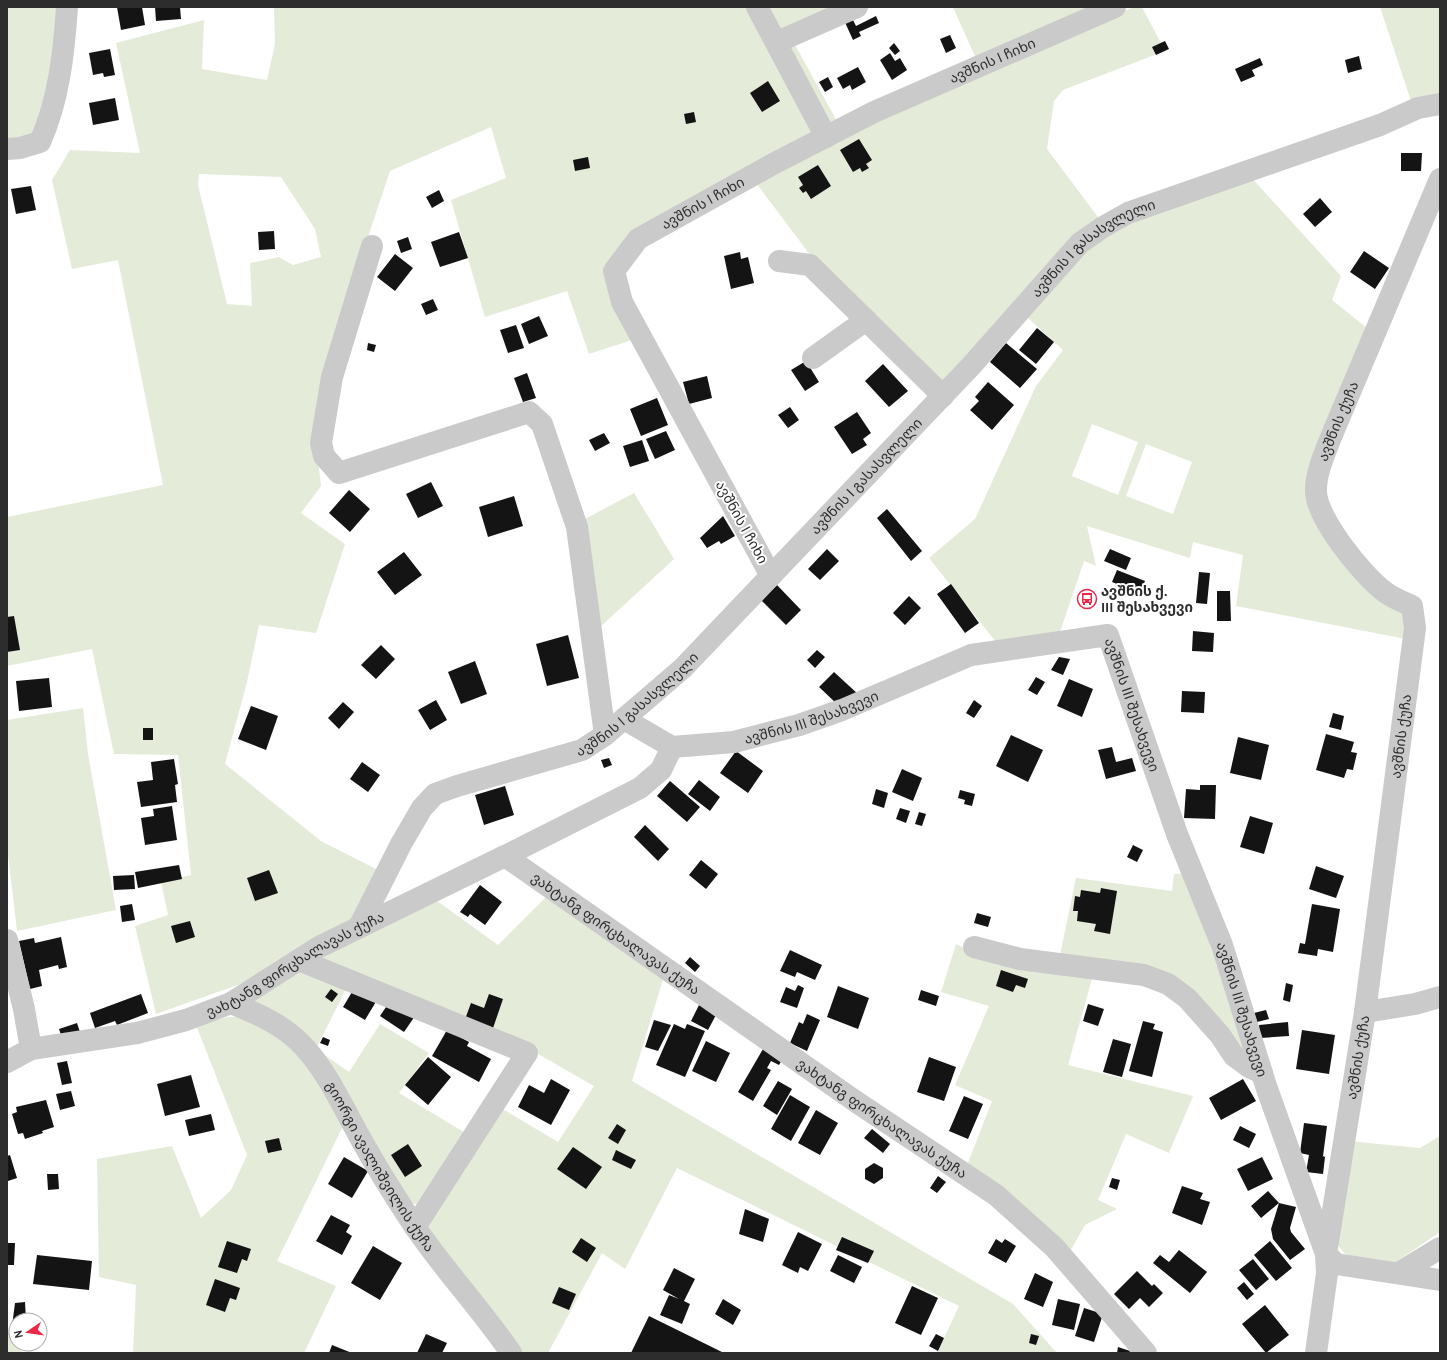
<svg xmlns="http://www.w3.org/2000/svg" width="1447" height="1360" font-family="Overpass,'Noto Sans Georgian',sans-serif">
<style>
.green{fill:#e5ebd9;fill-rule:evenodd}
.building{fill:#141414}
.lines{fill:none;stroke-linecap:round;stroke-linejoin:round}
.minor{stroke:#cacaca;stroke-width:22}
.labels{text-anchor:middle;stroke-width:4;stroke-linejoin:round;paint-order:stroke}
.street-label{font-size:14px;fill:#2d2d2d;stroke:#fff}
.poi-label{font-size:14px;font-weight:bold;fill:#2d2d2d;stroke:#fff;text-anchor:start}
</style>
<rect width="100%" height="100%" fill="#fff"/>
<path class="green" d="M7,7h53l-17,110 -13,21 -23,4z
M274,7h571l-56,27 49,89 -231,147 28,69 -46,15 -22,-63 -82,26 -34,-117 55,-22 -15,-51 -101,44 -39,117 -34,164 4,34 -20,27 44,31 -29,89 -57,-8 -12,57 -22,82 96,77 57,29 -29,56 -103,56 -90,32 -21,-88 33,-11 -7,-33 30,-7 -13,-120 -64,-1 -22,-105 -85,17v-149l156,-32 -45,-225 -46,9 -20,-89 18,-30 70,3 -24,-110 88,-23 -2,49 65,11 8,-36zM199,174l82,3 34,52 6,28 -28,8 -14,-8 -29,6 2,43 -25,-2 -29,-119z
M953,7h145l-121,54z
M1134,7h8l23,44 -102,39 -9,11 -7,48 54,72 -160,165 -127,-126 -58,-77 168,-85z
M1380,7h60v89l-28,8z
M1250,176l91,100 -9,24 35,28 -58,153 95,133 2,25 -170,-33 7,-51 -50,-13 -3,16 -103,-32 9,40 -12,-5 -26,77 -62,4 -67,-84 46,-39 61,-133 27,-36 -36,-33 53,-65 49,-33zM1092,424l46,18 -20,53 -46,-19zM1146,444l46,18 -19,52 -47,-18z
M634,493l40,66 -75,69 -16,-108z
M83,708l5,46 28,156 -99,21 -10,-85v-126z
M1188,873l64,187 -62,-65 -131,-35 17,-82 96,13 2,-17z
M549,894l116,79 -33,108 381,223 44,49h-120l22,-47 -282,-138 -52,101 -23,-16 -54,100h-31l-95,-126 79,-119 57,34 36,-56 -56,-32 -30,-15 -196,-80 121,-61 65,47z
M956,944l14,7 123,24 -25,90 125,31 -24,57 -43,-19 -28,66 19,9 -32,16 -17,30 -102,-87 26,-67 -37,-16 34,-79 -48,-14z
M298,967l51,16 -33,66 33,23 31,-48 49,29 -30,40 68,41 -48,70 -13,-1 -72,-126 -82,-76z
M228,1017h21l52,34 44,71 -68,139 59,25 -32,67h-171l3,-68 -37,-8 -2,-118 75,-13 29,72 30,-28 16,-35 -51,-130z
M1440,1136v96l-47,32 -17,-2 -31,-8 -8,-10 11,-103 72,7z
M7,1330l9,2v12h4l2,9h-15z"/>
<path class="building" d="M117,7h25l3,18 -24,5z
M155,7h25l1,12 -25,2z
M850,14l6,12 20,-10 3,7 -20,9 2,4 -8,4 -10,-22z
M950,35l6,13 -10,5 -6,-14z
M1165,41l4,8 -13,6 -4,-8z
M894,43l6,8 -5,4 -6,-7z
M110,49l5,26 -11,2 -1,-4 -10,2 -4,-22z
M890,53l5,8 5,-3 7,12 -15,10 -12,-20z
M1359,56l3,13 -14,4 -3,-13z
M1260,58l3,7 -11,5 3,6 -14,6 -6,-13z
M858,67l8,15 -14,8 -2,-5 -7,4 -6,-11z
M828,77l5,10 -8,5 -6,-10z
M768,81l12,20 -18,11 -12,-19z
M115,98l4,22 -26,5 -4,-22z
M694,112l2,10 -10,2 -2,-10z
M859,139l13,21 -6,4 3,4 -7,4 -2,-4 -7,4 -13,-22z
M1401,153h21l-1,18h-20z
M588,157l2,11 -15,3 -2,-11z
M818,165l13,21 -20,13 -5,-8 -3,2 -4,-5 4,-3 -5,-8z
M31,186l5,24 -20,4 -5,-25z
M439,190l5,11 -12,7 -6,-11z
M1320,198l12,14 -17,15 -12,-13z
M274,231l1,18 -16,1 -1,-18z
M459,232l9,26 -28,9 -9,-25z
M408,237l4,12 -11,4 -4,-12z
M1364,251l25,17 -14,21 -25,-17z
M740,252l1,7 7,-2 6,26 -23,6 -7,-33z
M395,254l18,14 -18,23 -18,-14z
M433,299l5,11 -12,5 -5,-11z
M539,316l9,20 -19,8 -8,-20z
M516,325l8,23 -16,5 -8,-23z
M1037,328l17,14 -18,22 -17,-14z
M368,343l8,2 -2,7 -7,-2z
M1006,343l31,26 -17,19 -30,-26z
M806,361l13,21 -14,9 -14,-21z
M883,364l25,27 -19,16 -24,-26z
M527,373l9,25 -13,4 -9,-24z
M707,376l5,22 -23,6 -6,-22z
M988,382l26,23 -22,25 -22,-20 9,-9 -4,-4z
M657,398l11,27 -27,11 -11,-27z
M790,407l9,13 -11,8 -10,-13z
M857,412l14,21 -8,6 4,6 -15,9 -18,-27z
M666,431l9,19 -20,9 -9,-20z
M604,433l6,10 -15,8 -6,-11z
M642,440l7,21 -19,6 -7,-21z
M431,482l12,24 -25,12 -12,-24z
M349,490l21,19 -20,23 -21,-19z
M514,496l9,30 -35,11 -9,-30z
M887,509l35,42 -11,10 -34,-43z
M723,516l12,20 -14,8 -2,-3 -12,7 -7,-10z
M827,549l12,12 -19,19 -12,-11z
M1110,549l21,9 -5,12 -22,-9z
M404,552l18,23 -27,20 -18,-23z
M1117,570l28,11 -5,12 -28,-11z
M1199,572l11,1 -3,31 -11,-1z
M951,584l28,39 -14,10 -28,-39z
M777,585l24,25 -15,15 -25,-25z
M1217,591h13l1,30h-14z
M909,596l12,12 -16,17 -12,-12z
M14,616l6,34 -13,2v-35z
M1193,631l21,2 -1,19 -21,-1z
M568,635l11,43 -32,8 -11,-42z
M381,645l14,14 -19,20 -15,-14z
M817,650l8,7 -10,11 -8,-8z
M1059,657l11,2 -7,16 -12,-5z
M475,661l12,33 -26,10 -13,-32z
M834,672l25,23 -21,10 -19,-18z
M1036,677l9,5 -8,13 -9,-5z
M49,678l3,29 -33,4 -3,-30z
M1069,679l24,10 -11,28 -25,-11z
M1182,691l23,1 -1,21 -23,-1z
M436,700l11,20 -17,10 -12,-20z
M974,700l8,6 -8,12 -8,-5z
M343,702l11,10 -15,17 -11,-11z
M251,706l27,10 -12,34 -28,-11z
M1333,713l11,3 -3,14 -12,-3z
M143,728h10v12h-10z
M1326,734l28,8 -3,10 6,1 -4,17 -6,-1 -3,9 -28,-8z
M1011,735l32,15 -15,32 -32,-16z
M1238,737l31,8 -8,35 -31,-7z
M1112,747l4,15 16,-4 4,13 -30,8 -8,-29z
M736,751l27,20 -15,22 -28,-20z
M609,758l3,7 -8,3 -3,-8z
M174,759l4,25 -3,1 2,17 -36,5 -4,-25 16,-2 -2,-18z
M362,762l18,13 -12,17 -18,-13z
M902,769l20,9 -9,23 -21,-9z
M699,780l21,17 -10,14 -22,-17z
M670,781l30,26 -13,15 -30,-26z
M1200,785h16l-1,34 -31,-1 2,-29 14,1z
M505,786l9,29 -30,10 -9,-30z
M876,789l12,4 -4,15 -12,-4z
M960,790l15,4 -3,12 -8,-2 1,-4 -7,-2z
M172,806l5,34 -32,5 -4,-27 13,-2 -1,-7z
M900,808l10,3 -4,12 -10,-4z
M919,812l7,2 -4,12 -7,-2z
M1250,816l23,7 -9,31 -24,-7z
M645,825l24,24 -11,12 -24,-24z
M1133,845l10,5 -6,12 -10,-5z
M701,860l17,14 -12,15 -17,-14z
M179,865l3,14 -44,9 -3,-16z
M1316,866l28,10 -8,22 -27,-9z
M269,870l9,23 -23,8 -8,-23z
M134,875l1,14 -21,1 -1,-14z
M480,885l22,17 -17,23 -15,-11 -2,3 -8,-5z
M1101,888l16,3 -7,43 -16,-3 2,-7 -19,-3 1,-10h-5l2,-15 5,1 1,-7 19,3z
M132,904l3,16 -13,2 -2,-16z
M1312,904l28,5 -7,43 -15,-3 -1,7 -19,-3 2,-10 5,1z
M977,913l14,4 -3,10 -14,-4z
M190,921l5,16 -19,6 -5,-17z
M61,937l6,30 -8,2 -1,-4 -19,5 3,16 -12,3 -11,-48 15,-3 1,5z
M790,950l32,15 -7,15 -18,-8 -2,5 -15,-6z
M690,957l10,9 -5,6 -10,-9z
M1001,970l27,9 -3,9 -9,-3 -3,7 -17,-6z
M1286,983l7,2 -3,17 -7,-2z
M798,985l6,3 -7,20 -17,-6 6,-15 9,4z
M838,986l31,12 -11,31 -31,-12z
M355,987l22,13 -12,20 -22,-13z
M331,989l7,5 -6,8 -7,-5z
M921,990l18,6 -3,10 -18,-6z
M141,994l7,19 -31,12 -2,-4 -20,7 -5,-15z
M489,994l14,5 -11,32 -28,-9 7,-19 13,5z
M388,1004l27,12 -11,16 -24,-16z
M1088,1004l16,5 -6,17 -15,-5z
M699,1005l18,8 -9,17 -17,-9z
M1266,1010l3,9 -12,3 -3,-9z
M807,1014l13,6 -13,31 -17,-8 9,-21 4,2z
M654,1020l17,5 -13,26 -13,-4z
M1143,1021l12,3 -2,5 10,3 -11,45 -23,-6z
M1288,1022l1,14 -29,2 -1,-13z
M77,1023l3,9 -18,6 -3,-9z
M674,1024l11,5 2,-5 18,7 -20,46 -29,-12z
M447,1030l22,12 -2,4 24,13 -12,23 -47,-26z
M1302,1030l33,5 -6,39 -33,-5z
M323,1037l7,3 -2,6 -8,-3z
M1113,1039l18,5 -9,33 -19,-5z
M706,1041l24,12 -14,29 -24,-11z
M763,1049l19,11 -3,5 -8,-4 -4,7 4,2 -18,31 -15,-9z
M428,1057l23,20 -23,28 -23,-20z
M929,1057l27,10 -12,34 -27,-9z
M67,1061l5,22 -10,2 -5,-22z
M191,1075l9,32 -35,9 -8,-32z
M551,1079l19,11 -19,35 -33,-18 11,-22 15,8z
M1243,1079l13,22 -35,19 -12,-22z
M778,1081l14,8 -15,26 -14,-9z
M71,1091l4,15 -15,4 -4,-16z
M790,1095l20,12 -19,34 -20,-12z
M964,1096l19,8 -15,35 -19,-8z
M46,1100l8,27 -12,4 1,2 -18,6 -2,-6 -5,1 -6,-20 5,-2 -1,-5z
M816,1110l22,13 -18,32 -22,-12z
M211,1114l4,16 -26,6 -4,-16z
M1304,1123l23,3 -4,30 2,1 -2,17 -17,-2 3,-17 -9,-2z
M617,1124l9,6 -8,14 -10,-6z
M1240,1126l16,8 -7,14 -16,-8z
M872,1129l18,15 -7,9 -19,-15z
M279,1138l3,12 -14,3 -3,-12z
M408,1144l14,22 -17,11 -14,-22z
M573,1147l29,20 -16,22 -29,-20z
M616,1150l20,10 -5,9 -19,-9z
M10,1155l7,23 -9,3 -1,-25z
M344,1157l24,14 -16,27 -24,-14z
M1262,1157l11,22 -25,12 -11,-22z
M874,1163l9,5v10l-9,6 -9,-5v-10z
M47,1174h11l1,15 -11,1z
M938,1176l8,6 -9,11 -7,-5z
M1112,1178l8,2 -3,10 -8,-3z
M1182,1186l21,7 -3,6 10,3 -8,23 -30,-12z
M1268,1191l11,12 17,4 -6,21 1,4 14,17 -15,11 -17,-21 -2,-10 8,-26 -18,15 -10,-12z
M745,1209l24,10 -6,23 -24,-8z
M331,1215l19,10 -4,7 6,4 -10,19 -26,-14z
M798,1232l24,12 -14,27 -8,-4 -2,6 -16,-8z
M842,1237l32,14 -6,12 -32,-13z
M581,1238l15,10 -9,14 -15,-10z
M996,1239l6,4 3,-4 11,7 -10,17 -18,-10z
M227,1241l24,8 -4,12 -5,-2 -5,14 -19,-6z
M1270,1241l22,27 -16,13 -22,-26z
M7,1243h8l-1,22h-7z
M373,1246l29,17 -22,37 -29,-17z
M1179,1250l28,22 -17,21 -37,-30 7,-8 9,7z
M37,1255l55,6 -3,29 -56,-6z
M838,1255l24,12 -8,16 -24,-12z
M1253,1259l16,20 -13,11 -17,-20z
M674,1268l21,11 -11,22 6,3 -8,20 -22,-9 9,-20 10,4 -16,-9z
M1137,1271l15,15 2,-2 9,9 -14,14 -9,-9 -11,11 -15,-15z
M1035,1273l18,9 -10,25 -19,-8z
M215,1279l25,9 -4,12 -6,-2 -5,14 -19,-7z
M1244,1282l10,12 -7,6 -10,-12z
M912,1286l26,12 -17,37 -26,-12z
M559,1287l17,7 -7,16 -17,-7z
M723,1299l18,11 -8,15 -18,-11z
M1058,1299l22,5 -6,26 -22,-5z
M25,1302l1,18h-10v8l-4,-2 3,-23z
M1265,1305l24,30 -23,18 -24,-29z
M1084,1308l19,6 -9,28 -19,-6z
M649,1316l75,37h-93z
M426,1334l21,9 -5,10h-25z
M936,1334l8,4 -6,13 -9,-5z
M1031,1334l8,2 -3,9 -7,-2z
M332,1345l20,8h-23z
M1118,1347l12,4 -1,2h-12z"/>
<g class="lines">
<g class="minor">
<path d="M757,7l69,130"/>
<path d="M777,42l80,-35"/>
<path d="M7,149l13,-1 20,-6c19,-42 24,-90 27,-135"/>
<path d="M372,246l-40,131 -11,66 3,13 15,17 190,-61 13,12 35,103 28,208"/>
<path d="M779,261l31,4 133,131"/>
<path d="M813,358l53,-38"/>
<path id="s1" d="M771,576l-149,-274 -8,-31 24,-32 135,-75 101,-52 241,-105"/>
<path id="s2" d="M624,719l48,28 62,-5 65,-17 43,-15 129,-55 137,-20 69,199 45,111 44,141 60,168 10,10 104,16"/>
<path d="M505,856l135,-68 21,-18 11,-23"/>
<path id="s3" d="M359,927l42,-83 21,-36 13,-14 22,-8 125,-36 23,-15 78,-67 288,-302 109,-123 23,-16 25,-14 252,-88 38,-17 22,-4"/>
<path d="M7,940l17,69 7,40"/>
<path d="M974,947l46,12 124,16 24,9 19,14 33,37 14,21 15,11 13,6"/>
<path d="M299,960l228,93 -112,174"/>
<path id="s4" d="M231,1003c27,11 55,23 74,45 23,25 40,63 57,93 15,27 32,54 49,80 30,46 69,86 100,132"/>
<path d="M1365,1012l50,-8 25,-7"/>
<path id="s5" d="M7,1062l24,-13 106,-16 49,-13 45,-17 88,-56 186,-91 350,245 141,94 58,52 92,106"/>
<path d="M1399,1273l41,-25"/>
<path id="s6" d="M1316,1353l11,-80 -1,-19 39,-242 50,-384 -3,-22c-9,-4 -19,-8 -27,-14 -22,-16 -70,-75 -69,-102 0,-18 9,-37 15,-53l109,-258"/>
</g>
</g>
<defs>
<symbol id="bus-ring" viewBox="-11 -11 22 22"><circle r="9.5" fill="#fff" stroke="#ec2748" stroke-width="1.5"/><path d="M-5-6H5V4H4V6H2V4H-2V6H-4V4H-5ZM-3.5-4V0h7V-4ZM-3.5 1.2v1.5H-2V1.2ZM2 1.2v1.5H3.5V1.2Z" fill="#ec2748"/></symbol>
</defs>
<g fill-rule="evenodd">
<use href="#bus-ring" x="1076" y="588" width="22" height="22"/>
</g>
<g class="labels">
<g class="street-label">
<text dy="5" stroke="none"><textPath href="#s1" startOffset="781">ავშნის I ჩიხი</textPath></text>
<text dy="5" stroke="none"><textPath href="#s1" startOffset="458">ავშნის I ჩიხი</textPath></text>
<text dy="5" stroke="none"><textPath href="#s3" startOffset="1027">ავშნის I გასასვლელი</textPath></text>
<text dy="5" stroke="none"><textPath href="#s6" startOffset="983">ავშნის ქუჩა</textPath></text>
<text dy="5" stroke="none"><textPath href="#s3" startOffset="703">ავშნის I გასასვლელი</textPath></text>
<text transform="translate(742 522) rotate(61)" y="5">ავშნის I ჩიხი</text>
<text dy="5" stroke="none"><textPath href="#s3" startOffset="379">ავშნის I გასასვლელი</textPath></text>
<text dy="5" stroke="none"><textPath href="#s2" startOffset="583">ავშნის III შესახვევი</textPath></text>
<text dy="5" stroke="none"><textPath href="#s2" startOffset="199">ავშნის III შესახვევი</textPath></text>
<text dy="5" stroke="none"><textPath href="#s6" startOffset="623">ავშნის ქუჩა</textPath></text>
<text dy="5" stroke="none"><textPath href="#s5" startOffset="680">ვახტანგ ფირცხალავას ქუჩა</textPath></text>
<text dy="5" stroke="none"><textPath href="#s5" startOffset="308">ვახტანგ ფირცხალავას ქუჩა</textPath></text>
<text dy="5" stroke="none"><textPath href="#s2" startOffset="907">ავშნის III შესახვევი</textPath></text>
<text dy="5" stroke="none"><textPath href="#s6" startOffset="299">ავშნის ქუჩა</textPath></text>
<text dy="5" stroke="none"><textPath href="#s5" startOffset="1004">ვახტანგ ფირცხალავას ქუჩა</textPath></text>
<text dy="5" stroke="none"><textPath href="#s4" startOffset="228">გიორგი ავალიშვილის ქუჩა</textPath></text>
</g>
<g class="poi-label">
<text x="1101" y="596">ავშნის ქ.<tspan x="1101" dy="16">III შესახვევი</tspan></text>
</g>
</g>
<rect width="1447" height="1360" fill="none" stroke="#2d2d2d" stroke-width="16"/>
<g transform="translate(28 1332) rotate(257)"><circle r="19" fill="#ffffff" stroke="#ababab"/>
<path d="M0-3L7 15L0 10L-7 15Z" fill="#ec2748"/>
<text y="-6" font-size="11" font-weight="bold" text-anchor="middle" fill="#2d2d2d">N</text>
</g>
</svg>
